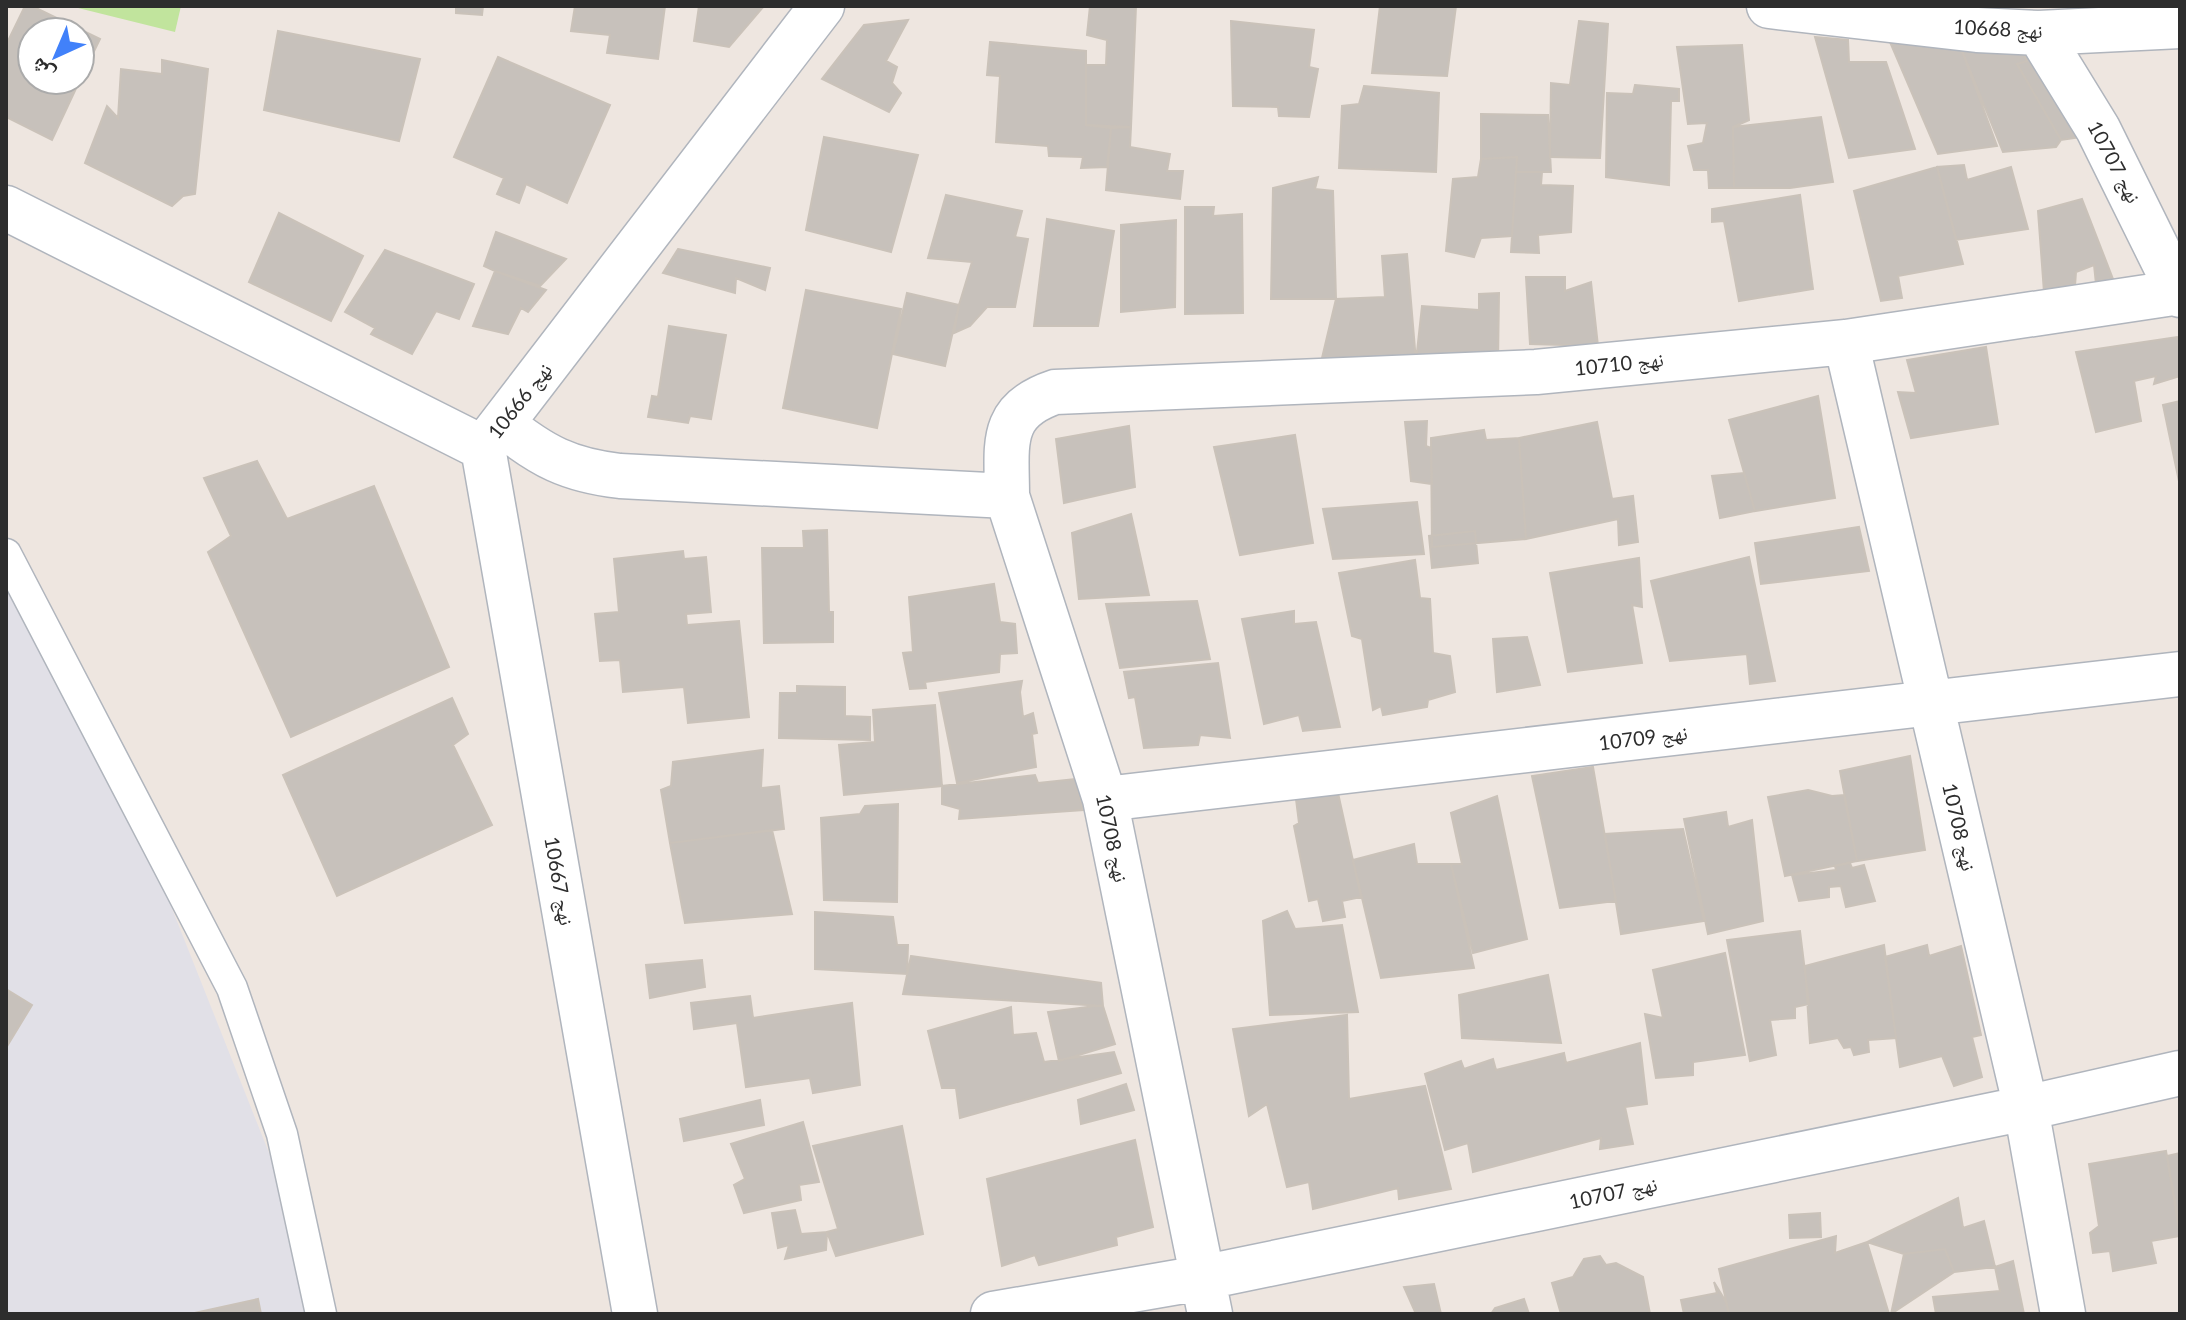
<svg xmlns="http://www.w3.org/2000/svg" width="2186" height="1320" font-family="Lato,'Noto Naskh Arabic',sans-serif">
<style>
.industrial{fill:#e1e0e7}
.green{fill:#c1e49d}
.building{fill:#c7c1bb;stroke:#cac2b9;stroke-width:2}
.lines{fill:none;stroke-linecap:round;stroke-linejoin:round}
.lane-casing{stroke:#b0b5bd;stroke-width:33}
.street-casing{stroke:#b0b5bd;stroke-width:47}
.lane{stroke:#fff;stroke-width:30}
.street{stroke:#fff;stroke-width:44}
.labels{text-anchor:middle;stroke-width:6;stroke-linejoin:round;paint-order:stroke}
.street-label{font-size:20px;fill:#2d2d2d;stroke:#fff}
</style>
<rect width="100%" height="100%" fill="#eee6e0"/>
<path class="industrial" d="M6,578l95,152 232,584h-327z"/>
<path class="green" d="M70,6h111l-6,26z"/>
<path class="building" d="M25,6h7l68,33 -20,41v-48h-48v48h48l-28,60 -46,-23v-72z
M456,6h27l-1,9 -26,-2z
M575,6h90l-7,53 -51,-6 3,-18 -39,-4z
M699,6h65l-35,41 -35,-6z
M1090,6h46l-5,121 -45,-2v-60h20l1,-25 -20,-5z
M1380,6h76l-9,70 -75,-3z
M908,20l-22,41 11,6 -5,16 9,10 -12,19 -67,-33 42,-54z
M1231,21l83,9 -5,37 9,2 -9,48 -30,-1 -1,-9 -45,-1z
M1579,21l29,3 -8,134 -50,-1 1,-74 19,2z
M278,31l142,28 -21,82 -135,-31z
M1815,37l33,3 1,22h37l29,87 -66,9z
M990,42l96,9v74l25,3 -4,39 -26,1 2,-11 -34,-1 -1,-10 -52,-4 4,-66 -13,-1z
M1890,42l69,1 38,103 -59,8z
M2019,42l8,19 -10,3 44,76 -5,7 -53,5 -44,-109z
M2019,42l76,93 -34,5 -44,-76 10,-3z
M1742,45l7,75 -16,7 1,61h-25l-1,-18h-14l-6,-24 15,-3 4,-20 -19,1 -11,-77z
M498,57l112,48 -43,98 -41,-19 -7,19 -22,-9 7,-16 -50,-21z
M162,60l46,9 -13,125 -12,2 -11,10 -87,-43 22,-57 11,12 3,-49 41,5z
M1635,85l44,4v12h-8l-2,84 -63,-8 1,-84 26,1z
M1364,86l75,7 -3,79 -97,-4 3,-62 17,-2z
M1481,114l67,1 3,57h-35l1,-15 -36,2z
M1821,117l12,65 -43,6h-56l-1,-61z
M1131,127l-1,20 40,7 -3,17h16l-3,28 -74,-9 5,-62z
M824,137l94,18 -27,97 -85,-22z
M1517,157l-5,79 -31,2 -7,19 -28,-6 7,-72 25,-2 3,-18z
M1964,165l3,15 44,-13 17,62 -72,11 -19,-73z
M1937,167l26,97 -65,12 4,22 -21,3 -27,-110z
M1516,172h26l-1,13 32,1 -2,46 -33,3 1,18 -28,-1z
M1318,177l-3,12 18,2 3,108h-65l2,-111z
M946,195l76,16 -7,26 13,2 -13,68h-28l-17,19 -16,7 5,-28 13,-43 -44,-4z
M1800,195l13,94 -74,12 -15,-80 -12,1v-13z
M2082,199l31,80 -17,5 -2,-19 -18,7 -1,14 -31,6 -6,-81z
M1185,207h29l-1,9 29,-2 1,99 -58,1z
M279,213l84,43 -32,65 -82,-39z
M1047,219l67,12 -16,95h-64z
M1176,220l-1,87 -54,5v-87z
M496,232l70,27 -26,27 -45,-15 -11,-5z
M678,249l92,19 -5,22 -29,-12 -1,15 -72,-20z
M385,250l89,34 -15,35 -23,-8 -24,43 -41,-20 4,-6 -30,-16z
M1407,254l9,107 -94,-3 14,-59 49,-2 -3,-41z
M495,271l51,19 -18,22 -7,-4 -13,26 -35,-8z
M1526,277h39v14l26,-9 7,64 -68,-2z
M806,290l95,19 -24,119 -94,-20z
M907,293l52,12 -14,61 -52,-12z
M1499,293l-1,68h-82l6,-55 57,4v-16z
M669,326l57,9 -15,84 -21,-3 -2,7 -40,-6 4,-21 6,1z
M2177,337l3,5v34l-26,8 2,-8 -22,5 7,40 -45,11 -20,-80z
M1986,347l12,77 -87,14 -13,-46 18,1 -9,-33z
M1818,396l17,102 -80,13 -26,-91z
M2180,401v85l-17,-81z
M1427,421l-1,25 5,2 1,36 -21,-3 -6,-59z
M1597,422l15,77 21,-3 5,46 -19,3 -1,-26 -92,20 -7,-101z
M1129,426l6,61 -71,16 -8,-64z
M1484,430l2,10 33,-2 7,101 -94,8 -1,-109z
M1295,435l18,108 -73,12 -26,-108z
M257,461l30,58 87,-33 75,181 -158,70 -83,-185 23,-16 -27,-58z
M1744,473l11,38 -35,7 -8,-42z
M1417,502l7,52 -91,5 -10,-50z
M1131,514l18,81 -70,4 -7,-66z
M1859,527l10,44 -108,13 -6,-41z
M827,530l2,82h4v30l-69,1 -2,-95h42l-1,-17z
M1475,531l3,32 -46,5 -3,-32z
M683,551l1,8 22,-2 5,55 -25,2 1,11 52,-4 10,96 -61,6 -4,-36 -61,5 -3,-32 -20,1 -5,-47 24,-2 -5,-53z
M1749,557l26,124 -25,3 -3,-30 -77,7 -19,-80z
M1639,558l3,49 -10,-2 10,58 -74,9 -18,-99z
M1415,560l5,38 10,1 3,54 17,3 5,36 -27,8 -1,7 -44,8 -2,-9 -8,4 -11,-71 -10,-3 -13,-63z
M994,584l6,38 15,2 2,29 -17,1 -1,18 -74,10 1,6 -16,1 -7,-36 10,-1 -4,-55z
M1197,601l13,58 -90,9 -14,-64z
M1294,611v13l22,-2 24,105 -37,4 -4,-16 -35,9 -22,-105z
M1527,637l13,48 -43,7 -4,-53z
M1218,663l12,75 -30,-3 -2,10 -54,3 -9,-51 -6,1 -5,-26z
M1022,681l-2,11 3,25 10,-4 4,20 -5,1 4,33 -79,16 -18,-90z
M797,686l48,1v29l25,1v23l-91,-2 1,-45h17z
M452,698l16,36 -15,11 39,80 -155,71 -54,-121z
M935,705l7,81 -98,9 -5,-50 36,-3 -2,-32z
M763,750l-2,38 18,-2 5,43 -114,14 -9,-53 10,-4 2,-24z
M1910,756l15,94 -68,11 -17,-90z
M1593,767l23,134 -56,7 -28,-132z
M1035,775l3,8 37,-4 8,31 -124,9 1,-10 -18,-5v-18z
M1808,790l24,6 12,-1 13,66 -72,15 -17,-79z
M1338,793l23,104 -19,4 3,16 -22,4 -5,-22 -9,2 -15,-75 5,-3 -3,-24z
M1497,796l30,143 -54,14 -22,-89h11l-11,-51z
M898,804l-1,98 -73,-2 -3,-82 39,-4 5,-8z
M1726,812l2,15 24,-7 11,101 -55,13 -24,-115z
M1683,829l21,92 -83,13 -16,-100z
M772,830l20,84 -107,9 -15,-80z
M1414,844l3,20h34l23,104 -93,10 -28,-118z
M1850,863l2,5 12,-3 11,36 -29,6 -5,-21 -12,1v10l-30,4 -7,-26 44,-5 -1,-4z
M1287,911l8,18 47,-4 16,87 -88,3 -7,-94z
M815,912l78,5 4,28h11l-1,29 -92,-5z
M1800,931l9,73 -14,3v11l-25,2 6,35 -26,6 -23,-121z
M1884,945l12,93 -28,2 1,12 -15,3 -3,-8 -7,1 -6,-10 -28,5 -5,-77z
M1927,945l2,11 32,-10 20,89 -9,2 10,40 -28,9 -12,-30 -42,11 -15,-110z
M1725,953l20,102 -52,7v13l-37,3 -11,-64 18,4 -10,-48z
M911,956l190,27 2,23 -200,-12z
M702,960l3,27 -55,11 -4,-33z
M1548,975l13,68 -99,-5 -3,-43z
M6,989l26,16 -26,43z
M750,996l3,22 99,-15 8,82 -47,8 -3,-15 -64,9 -9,-64 -43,6 -3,-26z
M1095,1006h8l12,38 -56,17 -11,-49z
M1011,1007l2,28 23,-2 8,29 70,-10 7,21 -161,45 -4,-30h-14l-14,-57z
M1347,1015l2,84 76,-13 26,103 -52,10 -1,-11 -85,21 -4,-27 -22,5 -20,-83 -18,12 -16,-87z
M1640,1043l7,61 -22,3 8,37 -33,5 1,-11 -128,34 -5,-29 -23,7 -20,-76 36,-13 3,8 29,-10 3,11 68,-17 2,10z
M1126,1084l8,26 -53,14 -3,-24z
M760,1100l4,25 -80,16 -4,-22z
M803,1122l16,60 -20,3 2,15 -57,13 -10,-28 11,-6 -14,-35z
M902,1126l21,108 -87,22 -9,-24 11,-3 -25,-83z
M1135,1140l18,87 -37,10 1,8 -78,20 -4,-10 -33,11 -15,-87z
M2166,1151l14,85 -29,5 5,22 -43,8 -3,-20 -17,2 -3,-20 9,-7 -10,-62z
M2180,1153v77l-13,-74z
M1958,1198l5,30 21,-7 11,46 -41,5 -63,42 13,-60 -37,-12z
M795,1210l6,24 26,-2 -1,18 -41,9 4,-14 -11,3 -6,-35z
M1820,1213l1,24 -31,1 -1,-23z
M1836,1236l-1,17 32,-11 22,72h-160l-10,-45z
M1945,1249l9,23 -63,42 13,-60z
M1600,1256l6,9 10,-2 27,14 7,37h-89l-9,-31 21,-6 11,-18z
M2013,1261l11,53h-88l-3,-17 67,-6 -5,-24z
M1714,1282l12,20 3,12h-45l-3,-14 36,-7z
M1434,1284l7,30h-25l-12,-27z
M258,1299l3,15h-66l-1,-1z
M1524,1299l5,15h-38l4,-6z"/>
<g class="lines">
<defs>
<path id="lane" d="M6,554l226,434 50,146 39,180"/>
<path id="street" d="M1769,6l208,24 62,3 141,-7
M2039,33l59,96 82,166
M6,208l477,240 339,-442
M1846,342l180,766 37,206
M502,424c40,32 66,46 118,52l387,20
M483,448l152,866
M1105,799l1075,-125
M993,1314l208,-36 825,-170 154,-35
M1210,1314l-105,-515 -98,-303c0,-51 -9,-85 48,-104l481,-20 310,-30 334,-50"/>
</defs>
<use href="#lane" class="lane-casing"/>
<use href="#street" class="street-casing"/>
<use href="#lane" class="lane"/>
<use href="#street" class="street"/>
</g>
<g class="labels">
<g class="street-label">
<text transform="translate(1998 29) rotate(3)" y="7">نهج 10668</text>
<text transform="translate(2114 162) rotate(62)" y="7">نهج 10707</text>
<text transform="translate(1619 364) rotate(-6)" y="7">نهج 10710</text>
<text transform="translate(520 401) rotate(-52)" y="7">نهج 10666</text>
<text transform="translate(1643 738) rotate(-7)" y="7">نهج 10709</text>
<text transform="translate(1959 827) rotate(77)" y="7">نهج 10708</text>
<text transform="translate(1112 838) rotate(78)" y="7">نهج 10708</text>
<text transform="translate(559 881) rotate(80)" y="7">نهج 10667</text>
<text transform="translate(1613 1193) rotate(-12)" y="7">نهج 10707</text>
</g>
</g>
<rect width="2186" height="1320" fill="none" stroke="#2d2d2d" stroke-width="16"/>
<g transform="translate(56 56) rotate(224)"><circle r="38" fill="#ffffff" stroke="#ababab" stroke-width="2"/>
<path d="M0-6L14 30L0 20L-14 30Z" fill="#4181fa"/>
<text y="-12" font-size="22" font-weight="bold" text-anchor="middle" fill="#2d2d2d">ش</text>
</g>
</svg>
